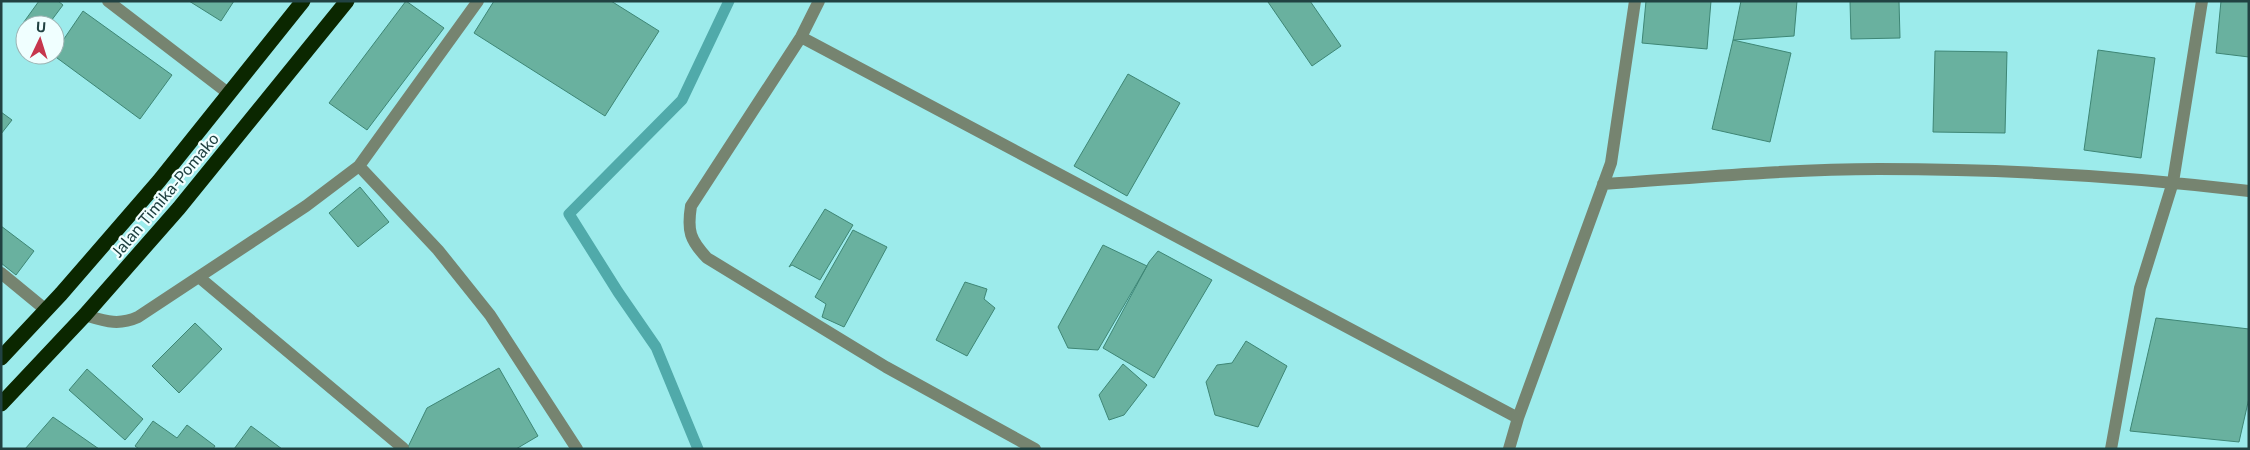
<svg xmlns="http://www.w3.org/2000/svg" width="2250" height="450" font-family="'Public Sans',sans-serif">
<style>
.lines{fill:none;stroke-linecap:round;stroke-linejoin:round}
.stream{stroke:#50aaaa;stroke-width:11}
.building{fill:#69b19f;stroke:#3e8675}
.minor{stroke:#768470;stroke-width:12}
.highway{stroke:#0b2700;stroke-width:15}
.labels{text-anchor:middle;stroke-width:4.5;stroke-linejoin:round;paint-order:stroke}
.street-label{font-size:16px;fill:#214242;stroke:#f0ffff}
</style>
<rect width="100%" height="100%" fill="#9cebeb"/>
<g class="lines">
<path class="stream" d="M698,449l-42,-102 -38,-55 -49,-78 113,-114 47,-99"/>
</g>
<path class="building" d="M39,1h19l5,4 -15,20h-23v4l-4,-3z
M189,1h45l-13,20z
M406,1l38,27 -77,102 -38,-27z
M494,1h117l48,30 -54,85 -131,-83z
M1270,1h40l31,45 -29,20 -44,-64z
M1646,1h65l-4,48 -65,-6z
M1741,1h56l-3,35 -61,4z
M1850,1h49l1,37 -49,1z
M2221,1h28v56l-33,-4z
M83,11l89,64 -32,44 -87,-64z
M1733,40l58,13 -21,89 -58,-13z
M2098,50l57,8 -14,100 -57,-8z
M1935,51l72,1 -2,81 -72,-1z
M1128,74l52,29 -53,93 -53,-30z
M1,112l11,8 -11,14z
M360,187l29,35 -31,25 -29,-34z
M825,209l28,16 -33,55 -28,-15 -3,2z
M1,226l33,25 -18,24 -15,-12z
M853,230l34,17 -43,80 -22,-10 4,-13 -11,-7z
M1103,245l44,21 -49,84 -30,-2 -10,-21z
M1158,251l54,29 -58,98 -51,-30 46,-86z
M965,282l22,7 -3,10 11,9 -28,48 -31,-16z
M2156,318l93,11v69l-10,44 -109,-11z
M195,323l27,26 -43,44 -27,-27z
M1246,341l41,25 -29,61 -43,-12 -9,-33 11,-17 15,-2z
M1123,364l24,21 -23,30 -15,5 -10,-25z
M499,368l39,68 -22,13h-109l20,-41z
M87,369l56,50 -18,21 -56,-50z
M53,417l46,32h-74z
M153,421l24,17 10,-13 28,21 -2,3h-74l-4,-3z
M251,426l31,23h-48z"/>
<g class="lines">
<path class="minor" d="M108,1l120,92
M819,1l-18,36 -110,169c-4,25 -1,34 16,52l179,109 149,82
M801,37l717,381
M359,166l79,84 52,65 87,134
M1603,184c92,-6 184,-15 276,-15 123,0 247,7 370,22
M1,273l45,37
M200,278l203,170
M85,315c20,6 33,11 53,2l168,-111 53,-40 119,-165
M1509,449l9,-31 93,-255 24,-162
M2111,449l29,-161 33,-106 29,-181"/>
<path class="highway" d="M1,358l60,-64 98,-113 144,-180
M1,404l84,-89 94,-107 168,-207"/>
</g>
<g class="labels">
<g class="street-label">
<text transform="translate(165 195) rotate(-50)" y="6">Jalan Timika-Pomako</text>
</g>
</g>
<rect width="2250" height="450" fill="none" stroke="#214242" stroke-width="5"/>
<g transform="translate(40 40) rotate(4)"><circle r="24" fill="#f0ffff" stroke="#9db3b3"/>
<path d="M0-4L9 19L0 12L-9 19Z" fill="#c6364d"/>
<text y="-8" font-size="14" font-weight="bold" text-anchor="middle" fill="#214242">U</text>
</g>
</svg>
